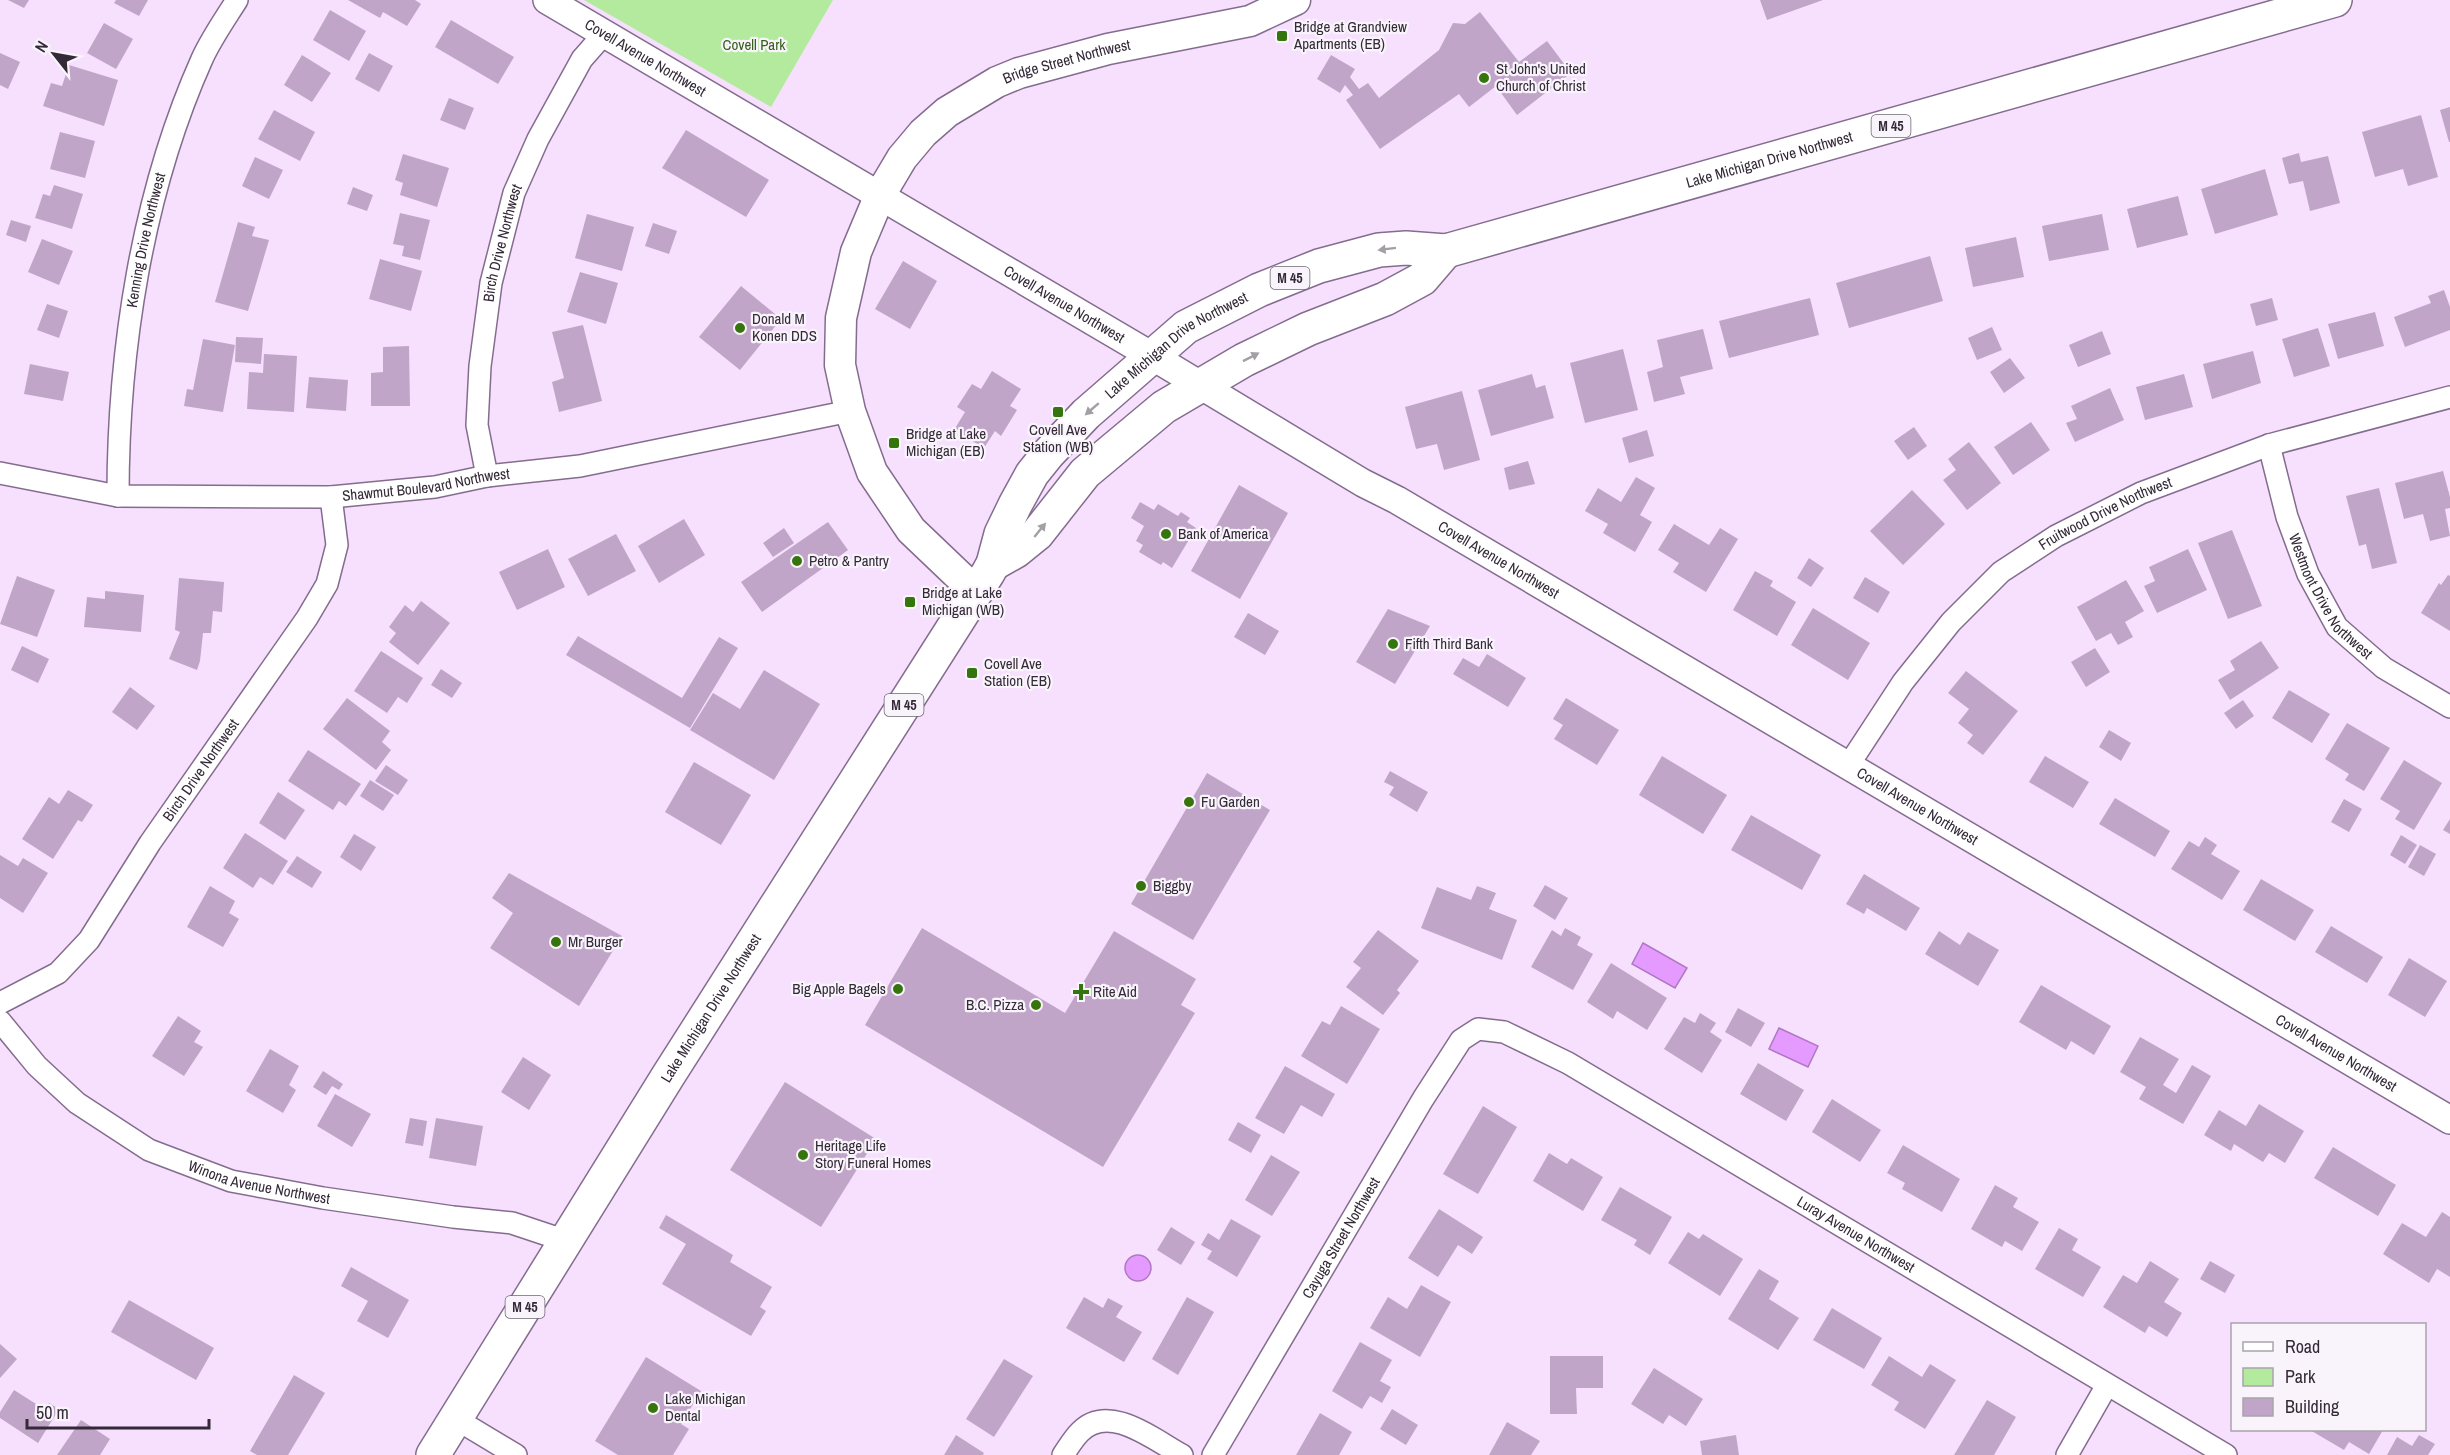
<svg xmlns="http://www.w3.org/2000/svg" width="2450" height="1455" font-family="'Archivo Narrow',sans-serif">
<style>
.green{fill:#b4ea9d}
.water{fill:#e49aff;stroke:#af78c3;stroke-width:1.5}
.building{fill:#c0a5c9}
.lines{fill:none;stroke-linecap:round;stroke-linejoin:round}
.minor-casing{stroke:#846c8e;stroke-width:24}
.tertiary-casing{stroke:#846c8e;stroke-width:30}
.secondary-casing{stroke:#846c8e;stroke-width:33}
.trunk-casing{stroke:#846c8e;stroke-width:36}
.minor{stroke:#fff;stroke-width:21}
.tertiary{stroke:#fff;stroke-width:27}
.secondary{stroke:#fff;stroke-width:30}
.trunk{stroke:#fff;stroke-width:33}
.oneway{fill:#a39fa5}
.poi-dot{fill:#36740d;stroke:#f9f4fb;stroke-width:2}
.labels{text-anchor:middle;stroke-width:4.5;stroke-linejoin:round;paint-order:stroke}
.shield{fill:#f9f4fb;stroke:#6e6672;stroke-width:1.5}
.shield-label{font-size:14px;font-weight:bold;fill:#332937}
.poi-label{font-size:15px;fill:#332937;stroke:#f9f4fb;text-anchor:start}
.park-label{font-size:15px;fill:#33611a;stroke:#f9f4fb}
.street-label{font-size:15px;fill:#332937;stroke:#f9f4fb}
</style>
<rect width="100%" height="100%" fill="#f6e0fe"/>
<path class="green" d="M584,0h249l-62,107z"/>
<path class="water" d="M1643,943l44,25 -12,20 -43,-24z
M1779,1028l39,18 -10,21 -39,-18z
M1125 1268a13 13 0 1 1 26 0a13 13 0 1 1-26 0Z"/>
<path class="building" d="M8,0h21l-5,8z
M116,0h32l-9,16 -25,-13z
M348,0h67l6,4 -14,22 -24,-14 -3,6z
M1760,0h63l-56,20z
M330,10l36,21 -17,30 -36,-21z
M1480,12l39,50 28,-21 24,32 -54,42 -21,-29 -27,21 -10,-13 -79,55 -34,-49 7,-5 -8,-10 -5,8 -23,-14 14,-24 24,14 -5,8 9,12 9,-6 11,15 60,-48 14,-27 12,1z
M451,20l63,37 -16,27 -63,-37z
M104,23l29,16 -17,30 -29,-16z
M0,53l20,9 -12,27 -8,-4z
M369,53l24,13 -14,26 -24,-13z
M302,55l29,18 -19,29 -28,-17z
M69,65l49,15 -14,46 -61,-20 8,-23 11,3z
M449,98l25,10 -9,22 -25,-10z
M2450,107v35h-1l-9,-32z
M274,110l41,22 -15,29 -42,-22z
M2421,115l17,62 -30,9 -5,-17 -28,8 -13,-45z
M686,130l83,50 -23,37 -84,-49z
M60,132l35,9 -10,37 -35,-9z
M2299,153l2,9 27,-6 12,47 -30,8 -7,-30 -14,3 -7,-26z
M403,154l46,14 -12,39 -37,-12 3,-12 -8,-3z
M255,157l28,13 -14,29 -27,-13z
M2265,169l13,46 -63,19 -14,-45z
M54,185l29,9 -11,35 -37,-11 8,-24 7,2z
M353,187l20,8 -6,16 -20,-7z
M2178,196l10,39 -51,13 -10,-39z
M400,213l30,7 -10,40 -18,-4 2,-10 -11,-2z
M587,214l47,13 -12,44 -47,-13z
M2102,214l7,36 -60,11 -7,-35z
M11,220l20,6 -5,16 -20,-7z
M238,222l17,5 -3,9 17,4 -21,71 -33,-9z
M653,223l24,8 -8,23 -24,-8z
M2016,237l8,40 -51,10 -8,-39z
M42,239l31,12 -14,34 -31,-13z
M1930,256l13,45 -94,27 -13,-45z
M380,259l42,12 -11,40 -42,-12z
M903,261l34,20 -27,48 -35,-20z
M580,272l38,11 -12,41 -39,-12z
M741,286l40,33 -41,51 -41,-33z
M2444,290l6,17v23l-45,17 -11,-30 37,-14 -3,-7z
M1810,298l9,37 -90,23 -10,-37z
M2272,298l6,22 -22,6 -6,-22z
M47,304l21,7 -9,27 -22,-8z
M2375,312l9,34 -46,13 -10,-35z
M583,325l19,76 -43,11 -7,-30 12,-4 -12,-46z
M1992,327l10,23 -25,10 -9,-22z
M2318,328l12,38 -36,11 -12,-38z
M1703,329l10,40 -33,8 5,17 -31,8 -7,-30 16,-5 -6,-27z
M2102,331l9,23 -33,13 -9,-22z
M236,337l27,1 -2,26 -26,-2z
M203,339l32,6 -12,67 -39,-6 3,-17 6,1z
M409,346l1,60h-39v-33l12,-1v-25z
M1623,349l15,61 -53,13 -15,-60z
M2253,351l8,32 -49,16 -9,-35z
M264,354l33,2 -3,56 -47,-3 2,-37 14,1z
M2010,358l15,20 -21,15 -14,-21z
M30,364l39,8 -6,29 -39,-7z
M992,371l29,18 -11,17 7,4 -16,26 -6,-5 -11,17 -30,-18 11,-18 -8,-5 15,-23 9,5z
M1532,374l4,14 9,-3 9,33 -63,18 -13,-46z
M2184,374l9,33 -48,13 -9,-33z
M309,377l39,3 -2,31 -40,-3z
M2110,388l14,32 -49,22 -9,-19 11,-4 -6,-13z
M1462,391l18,69 -36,10 -7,-26 -21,5 -11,-42z
M2031,422l19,28 -37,25 -19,-28z
M1914,427l13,19 -19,14 -14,-19z
M1647,430l7,26 -25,7 -7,-25z
M1969,442l32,41 -34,27 -24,-30 13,-10 -8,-11z
M1528,461l7,23 -26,6 -5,-22z
M2443,471l7,26v11l-5,1 5,27 -20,5 -7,-27 -19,5 -9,-36z
M1636,477l19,11 -15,27 12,7 -17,30 -32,-19 5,-9 -23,-13 13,-23 23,14z
M1239,485l49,28 -48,86 -49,-28z
M2379,488l18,75 -25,6 -6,-25 -7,2 -13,-50z
M1912,490l33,34 -42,41 -33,-34z
M1140,502l14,8 4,-6 20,12 3,-4 9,6 -3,4 9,6 -24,40 -9,-6 -2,3 -22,-13 4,-7 -7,-4 8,-15 -13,-8z
M684,519l21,36 -46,28 -21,-37z
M828,522l20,28 -86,62 -21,-30z
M1674,524l35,21 11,-17 18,11 -32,53 -33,-20 6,-9 -21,-13z
M784,528l10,15 -21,14 -10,-14z
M2232,530l30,76 -34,13 -30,-76z
M616,534l20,37 -48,25 -20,-37z
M548,549l17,38 -48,23 -18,-38z
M2188,549l19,41 -50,23 -13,-27 11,-5 -6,-14z
M1809,558l15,10 -13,19 -14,-9z
M1755,571l18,10 -3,5 26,16 -19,34 -44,-26z
M2448,575l2,1v55l-29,-18 18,-30 2,2z
M17,576l38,14 -18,47 -37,-13z
M1865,577l25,15 -12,21 -25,-15z
M179,578l45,4 -2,30 -9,-1 -2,22h-8l-3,28 -3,9 -28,-11 11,-27 -5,-2z
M2126,580l18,31 -19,11 8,15 -15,8 -7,-12 -15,8 -19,-34z
M105,591l39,4 -3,37 -57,-5 3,-30 18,2z
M421,601l29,22 -32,42 -29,-23 7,-9 -7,-6 16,-22 8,7z
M1813,608l57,35 -22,37 -57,-35z
M1388,609l42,17 -35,58 -39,-22z
M1248,613l31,18 -14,24 -31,-18z
M578,636l104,62 37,-61 19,11 -48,80 -124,-73z
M2261,641l18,27 -49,32 -12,-20 17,-10 -5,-9z
M22,646l27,13 -11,24 -27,-13z
M2095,648l15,24 -24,15 -15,-25z
M381,651l42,27 -16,25 -9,-6 -11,16 -33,-22z
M1487,654l39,24 -18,29 -55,-33 10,-16 16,9z
M441,669l21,14 -10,15 -21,-13z
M764,670l56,34 -46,76 -84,-50 23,-37 27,16z
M1966,671l52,40 -35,44 -16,-12 6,-8 -15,-12 11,-14 -21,-16z
M130,687l25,19 -18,24 -25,-18z
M2289,690l41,24 -18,29 -40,-25z
M347,698l43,33 -8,11 9,8 -15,20 -53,-41z
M1566,698l53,32 -22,35 -43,-26 9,-14 -10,-6z
M2243,700l11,16 -18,13 -12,-16z
M2347,723l43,25 -26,43 -19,-11 4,-6 -24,-15z
M2109,730l22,13 -10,18 -22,-14z
M308,750l53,34 -15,22 -7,-5 -6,9 -45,-29z
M1662,756l65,39 -24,39 -64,-39z
M2045,756l44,26 -16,26 -44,-26z
M2404,760l38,23 -28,47 -19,-11 5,-8 -20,-12z
M694,762l57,33 -30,50 -56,-33z
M386,765l22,15 -10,15 -23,-14z
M1390,771l38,21 -11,20 -28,-17 5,-8 -10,-5z
M1207,773l63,37 -77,130 -62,-36z
M370,780l24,15 -11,16 -23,-15z
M68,790l25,15 -11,17 -4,-2 -25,39 -31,-20 27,-42 10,7z
M278,792l27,18 -20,30 -26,-17z
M2115,798l55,33 -15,26 -56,-33z
M2344,799l18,10 -13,23 -18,-10z
M1751,815l70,40 -19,35 -71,-40z
M2450,819v15l-7,-4z
M245,833l43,28 -15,24 -13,-8 -7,11 -30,-20z
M354,834l22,13 -15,24 -21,-14z
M2401,835l16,10 -12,19 -15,-9z
M2205,837l12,8 -6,9 29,17 -18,29 -51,-31 18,-28 10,6z
M2420,845l16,9 -12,22 -16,-9z
M0,855l18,11 5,-8 25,15 -25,40 -23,-15z
M297,856l25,16 -10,16 -26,-16z
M509,873l113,63 -43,70 -89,-58 23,-35 -21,-15z
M1864,874l56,34 -14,23 -39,-23 -3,6 -18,-10z
M2261,879l53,31 -19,31 -52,-31z
M1545,885l23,13 -13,22 -22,-14z
M210,886l25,15 -6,12 10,6 -16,28 -36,-20z
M1477,886l19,7 -7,16 28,11 -15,40 -81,-32 16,-41 34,13z
M2331,926l52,31 -16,26 -52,-31z
M922,928l143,85 49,-82 82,48 -15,26 14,8 -92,154 -238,-142z
M1565,928l16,9 -4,8 16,9 -20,36 -42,-23 21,-37 9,6z
M1378,930l41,31 -22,29 3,3 -17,22 -37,-28 15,-19 -8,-6z
M1939,931l21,14 8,-13 31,18 -21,36 -53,-32z
M2409,958l38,23 -22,36 -37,-22z
M1611,963l56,35 -20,32 -30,-19 -4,8 -26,-17z
M2041,985l70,41 -17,29 -23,-14 -5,9 -47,-28z
M1341,1006l39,23 -33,55 -46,-28 21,-35 8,4z
M1738,1008l27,15 -14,24 -26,-15z
M1700,1013l16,10 -6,9 12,8 -20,33 -38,-24 20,-32 11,6z
M178,1016l23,15 -7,11 9,5 -19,29 -32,-20z
M2140,1037l39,22 -16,26 13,8 16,-28 19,11 -28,48 -44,-25 7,-12 -26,-15z
M270,1049l29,17 -10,19 7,5 -13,23 -37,-22z
M523,1057l28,18 -22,35 -28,-18z
M1758,1063l46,27 -18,31 -46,-27z
M1285,1066l50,28 -13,23 -21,-12 -17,29 -29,-16z
M323,1071l20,13 -4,6 -7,-4 -6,9 -13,-8z
M785,1082l91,57 -55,88 -91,-57z
M335,1094l36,20 -19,33 -35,-21z
M1832,1099l49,31 -21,32 -48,-30z
M2259,1104l45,27 -19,32 -16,-10 -6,9 -29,-18 -3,7 -27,-16 15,-25 27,16z
M1483,1106l34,21 -39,67 -35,-20z
M410,1118l17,3 -4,25 -18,-3z
M436,1118l47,8 -7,40 -47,-8z
M1238,1122l23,13 -10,18 -23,-13z
M1903,1145l57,34 -18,33 -40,-23 3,-6 -18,-10z
M2333,1147l63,38 -18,31 -64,-38z
M1549,1153l18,11 4,-6 32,19 -20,34 -50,-30z
M1271,1155l29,17 -28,44 -27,-16z
M1995,1185l23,13 -5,9 26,15 -17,29 -17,-10 -3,6 -31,-18z
M1620,1187l52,30 -22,38 -16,-10 3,-5 -36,-20z
M1439,1209l44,28 -11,17 -14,-9 -20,32 -30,-19z
M2442,1212l8,5v60l-13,-8 -8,14 -46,-29 19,-31 24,14z
M666,1215l67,40 -3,7 42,25 -12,20 6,4 -15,25 -89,-52 24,-40 -27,-16z
M1231,1219l30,17 -24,41 -30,-18 5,-8 -11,-6 7,-12 11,7z
M1171,1227l24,15 -14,23 -24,-15z
M2059,1228l19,11 -6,11 29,17 -18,30 -48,-28z
M1688,1232l11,7 4,-5 40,25 -23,37 -52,-33z
M2150,1261l29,18 -15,23 18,11 -15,24 -18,-11 -4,7 -42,-26 20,-32 14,8z
M2210,1261l25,14 -10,18 -25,-14z
M351,1267l58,33 -21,38 -31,-17 11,-20 -27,-15z
M1759,1269l20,12 -10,18 30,19 -21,32 -50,-31z
M1421,1285l30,17 -31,55 -50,-29 18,-31 19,12z
M1084,1297l19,11 5,-10 15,8 -7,11 26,15 -18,30 -58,-34z
M1187,1297l27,15 -36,63 -26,-16z
M129,1300l85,48 -18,32 -85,-48z
M1832,1308l50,30 -18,31 -51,-29z
M1360,1342l32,18 -12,21 11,6 -9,16 -12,-7 -8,13 -30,-18z
M0,1344l17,15 -17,19z
M1550,1356h53v32h-27l1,26h-27z
M1889,1356l33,21 8,-13 26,16 -31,49 -31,-19 5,-8 -28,-17z
M646,1357l55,34 -20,33 8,5 -16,26h-55l-23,-14z
M1004,1359l29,17 -39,61 -28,-18z
M1654,1368l49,31 -17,27 -17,-11 -6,9 -32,-20z
M294,1375l31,18 -37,62h-31l-7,-4z
M14,1390l30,19 5,-6 10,6 -21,34 -38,-25v-6z
M1987,1400l29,17 -22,38h-40z
M1392,1409l26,16 -12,20 -26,-16z
M1320,1413l32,19 -13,23h-43z
M81,1420l29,19 -10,16h-43z
M1507,1422l33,19 -9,14h-42z
M2310,1430h73l-14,24 -20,-12 -5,8z
M956,1435l28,18 -1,2h-39z
M1736,1435l3,20h-37l-2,-14z
M2419,1435l16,9 -7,11h-41l10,-18 15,9z"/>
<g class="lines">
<defs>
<g id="minor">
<path id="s1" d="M2269,445l18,72 21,57 29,53 47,41 66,39"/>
<path id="s2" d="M0,473l118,23 213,1 104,-10 52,-11 93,-10 270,-55"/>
<path id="s3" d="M487,476l-10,-51 3,-59 11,-83 23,-90 24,-54 44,-80 22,-25"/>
<path id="s4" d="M118,496c0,-145 24,-303 84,-437 9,-20 23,-40 35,-59"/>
<path id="s5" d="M1848,766l55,-84 48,-60 50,-50 55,-36 85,-43 128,-48 181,-48"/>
<path id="s6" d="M0,1003l58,-30 31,-33 61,-97 157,-225 20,-34 10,-39 -6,-48"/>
<path id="s7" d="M0,1021l37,45 40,37 72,47 82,31 92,17 130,19 59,6 54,18"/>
<path d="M456,1419l60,36"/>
<path d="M1063,1455c5,-7 10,-16 17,-23 29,-30 74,8 102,23"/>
<path id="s8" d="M1213,1455l210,-356 38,-59 17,-11 26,3 64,31 658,392"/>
<path d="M2067,1455l40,-70"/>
</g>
<g id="tertiary">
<path id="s9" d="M547,0l605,356 211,127 34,17 1053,620"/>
</g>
<g id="secondary">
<path id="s10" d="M976,592l-65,-62 -39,-58 -22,-61 -10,-46 1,-47 15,-66 24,-57 22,-37 21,-25 24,-21 50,-30 22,-9 89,-24 142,-28 45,-21"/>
</g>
<g id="trunk">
<path d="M993,564l23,-13 21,-17 48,-61 79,-66 80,-47 64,-31 77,-30 37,-20 24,-28"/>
<path id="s11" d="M433,1455l235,-379 320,-503 5,-9 8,-30 14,-29 17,-31 16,-20 38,-40 100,-87 73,-37 60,-24 60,-16 27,-2 40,3 889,-251"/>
</g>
</defs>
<use href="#minor" class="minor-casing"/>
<use href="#tertiary" class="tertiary-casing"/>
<use href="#secondary" class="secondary-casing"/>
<use href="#trunk" class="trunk-casing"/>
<use href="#minor" class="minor"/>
<use href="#tertiary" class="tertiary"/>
<use href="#secondary" class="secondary"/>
<use href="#trunk" class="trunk"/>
</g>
<defs><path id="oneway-solid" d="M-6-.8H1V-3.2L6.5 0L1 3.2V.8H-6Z" transform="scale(1.5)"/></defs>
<g class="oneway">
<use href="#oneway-solid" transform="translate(1387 249) rotate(173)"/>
<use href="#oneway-solid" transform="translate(1251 357) rotate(-27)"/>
<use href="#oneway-solid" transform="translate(1092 409) rotate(139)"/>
<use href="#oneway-solid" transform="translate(1040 530) rotate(-51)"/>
</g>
<g class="poi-dot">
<rect x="1276" y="30" width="12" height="12" rx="3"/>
<circle cx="1484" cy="78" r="6"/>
<circle cx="740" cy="328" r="6"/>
<rect x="1052" y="406" width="12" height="12" rx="3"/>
<rect x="888" y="437" width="12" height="12" rx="3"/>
<circle cx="1166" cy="534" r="6"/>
<circle cx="797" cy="561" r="6"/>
<rect x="904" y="596" width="12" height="12" rx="3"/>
<circle cx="1393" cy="644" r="6"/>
<rect x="966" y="667" width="12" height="12" rx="3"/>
<circle cx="1189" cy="802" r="6"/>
<circle cx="1141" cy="886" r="6"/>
<circle cx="556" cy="942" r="6"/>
<circle cx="898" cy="989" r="6"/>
<path d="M1078 983h6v6h6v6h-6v6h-6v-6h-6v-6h6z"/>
<circle cx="1036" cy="1005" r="6"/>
<circle cx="803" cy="1155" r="6"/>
<circle cx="653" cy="1408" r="6"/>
</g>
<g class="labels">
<g class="shield">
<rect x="1871.5" y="115" width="39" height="22" rx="4.5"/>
<rect x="1270.5" y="267" width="39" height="22" rx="4.5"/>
<rect x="884.5" y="694" width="39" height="22" rx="4.5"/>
<rect x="505.5" y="1296" width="39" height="22" rx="4.5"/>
</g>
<g class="shield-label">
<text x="1891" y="131">M 45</text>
<text x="1290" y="283">M 45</text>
<text x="904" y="710">M 45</text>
<text x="525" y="1312">M 45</text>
</g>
<g class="poi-label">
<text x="1294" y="32">Bridge at Grandview<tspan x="1294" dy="17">Apartments (EB)</tspan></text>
<text x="1496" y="74">St John's United<tspan x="1496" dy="17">Church of Christ</tspan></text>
<text x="752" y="324">Donald M<tspan x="752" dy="17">Konen DDS</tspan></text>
<text x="1058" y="435" text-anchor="middle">Covell Ave<tspan x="1058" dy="17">Station (WB)</tspan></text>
<text x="906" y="439">Bridge at Lake<tspan x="906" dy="17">Michigan (EB)</tspan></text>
<text x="1178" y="539">Bank of America</text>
<text x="809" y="566">Petro &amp; Pantry</text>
<text x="922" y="598">Bridge at Lake<tspan x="922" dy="17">Michigan (WB)</tspan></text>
<text x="1405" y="649">Fifth Third Bank</text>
<text x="984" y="669">Covell Ave<tspan x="984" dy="17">Station (EB)</tspan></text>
<text x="1201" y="807">Fu Garden</text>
<text x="1153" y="891">Biggby</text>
<text x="568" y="947">Mr Burger</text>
<text x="886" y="994" text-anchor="end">Big Apple Bagels</text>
<text x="1093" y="997">Rite Aid</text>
<text x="1024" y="1010" text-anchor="end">B.C. Pizza</text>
<text x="815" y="1151">Heritage Life<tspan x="815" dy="17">Story Funeral Homes</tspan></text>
<text x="665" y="1404">Lake Michigan<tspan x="665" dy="17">Dental</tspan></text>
</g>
<g class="park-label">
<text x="754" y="50">Covell Park</text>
</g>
<g class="street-label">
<text dy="5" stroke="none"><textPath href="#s9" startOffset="114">Covell Avenue Northwest</textPath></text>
<text dy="5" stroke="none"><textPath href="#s10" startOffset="687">Bridge Street Northwest</textPath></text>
<text dy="5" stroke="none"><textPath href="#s11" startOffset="1976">Lake Michigan Drive Northwest</textPath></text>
<text dy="5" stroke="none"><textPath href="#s4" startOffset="258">Kenning Drive Northwest</textPath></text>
<text dy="5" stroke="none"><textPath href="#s3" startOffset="236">Birch Drive Northwest</textPath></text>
<text dy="5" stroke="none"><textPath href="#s9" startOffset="600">Covell Avenue Northwest</textPath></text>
<text dy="5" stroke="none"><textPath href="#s11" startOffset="1346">Lake Michigan Drive Northwest</textPath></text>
<text dy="5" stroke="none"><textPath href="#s2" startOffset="429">Shawmut Boulevard Northwest</textPath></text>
<text dy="5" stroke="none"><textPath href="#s5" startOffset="368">Fruitwood Drive Northwest</textPath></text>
<text dy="5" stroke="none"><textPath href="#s9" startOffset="1104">Covell Avenue Northwest</textPath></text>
<text dy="5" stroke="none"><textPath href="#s1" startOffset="166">Westmont Drive Northwest</textPath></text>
<text dy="5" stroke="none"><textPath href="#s6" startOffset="314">Birch Drive Northwest</textPath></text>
<text dy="5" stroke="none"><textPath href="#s9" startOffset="1590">Covell Avenue Northwest</textPath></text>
<text dy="5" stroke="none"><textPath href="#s11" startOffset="526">Lake Michigan Drive Northwest</textPath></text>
<text dy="5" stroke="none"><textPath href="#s9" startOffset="2076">Covell Avenue Northwest</textPath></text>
<text dy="5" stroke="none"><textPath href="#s7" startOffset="314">Winona Avenue Northwest</textPath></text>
<text dy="5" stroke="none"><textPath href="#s8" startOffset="936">Luray Avenue Northwest</textPath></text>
<text dy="5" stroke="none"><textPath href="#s8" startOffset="252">Cayuga Street Northwest</textPath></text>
</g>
</g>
<rect x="2231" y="1323" width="195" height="108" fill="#f9f4fb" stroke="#aaa3ad" stroke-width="1.5"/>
<rect x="2243" y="1342" width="30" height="9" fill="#ffffff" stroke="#aaa3ad" stroke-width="1.5"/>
<text x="2285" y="1353" font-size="18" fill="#332937">Road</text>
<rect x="2243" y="1368" width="30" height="18" fill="#b4ea9d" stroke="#aaa3ad" stroke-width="1.5"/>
<text x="2285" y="1383" font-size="18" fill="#332937">Park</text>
<rect x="2243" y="1398" width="30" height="18" fill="#c0a5c9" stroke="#aaa3ad" stroke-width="1.5"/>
<text x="2285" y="1413" font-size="18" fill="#332937">Building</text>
<g transform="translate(54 54) rotate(301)" stroke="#f9f4fb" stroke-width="4.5" paint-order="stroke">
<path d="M0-4.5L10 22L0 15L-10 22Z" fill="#332937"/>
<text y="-9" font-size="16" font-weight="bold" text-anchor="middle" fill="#332937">N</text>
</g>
<path d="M27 1419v9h182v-9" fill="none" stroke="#332937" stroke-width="3"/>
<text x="36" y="1419" font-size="18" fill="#332937" stroke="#f9f4fb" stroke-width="4.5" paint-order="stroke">50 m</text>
</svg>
